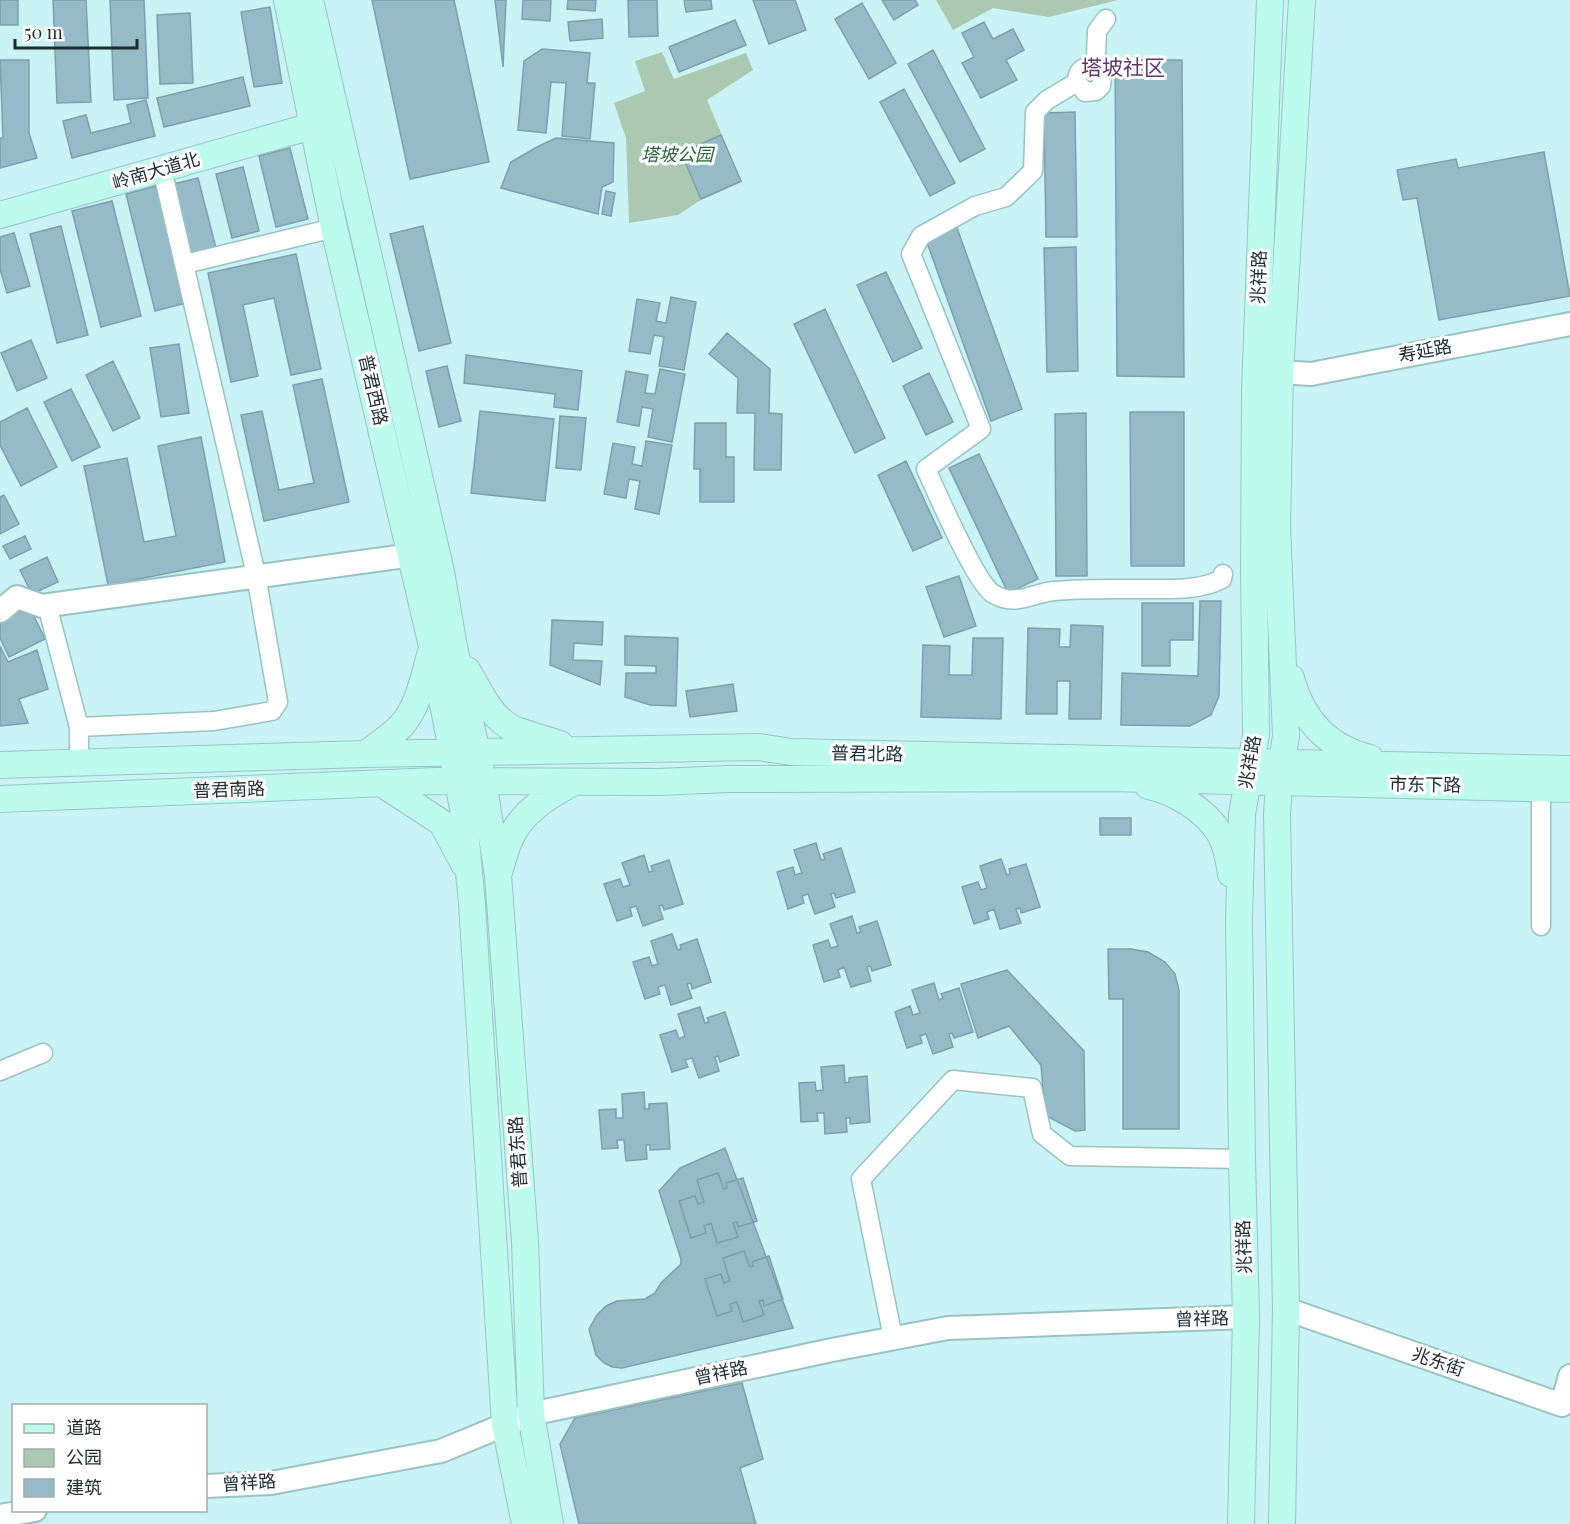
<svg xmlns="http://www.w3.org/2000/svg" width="1570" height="1524" font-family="'Playfair Display','Noto Sans SC',serif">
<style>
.green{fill:#abc9b0}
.building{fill:#96bbc8;stroke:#7ca0ad;stroke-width:1.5}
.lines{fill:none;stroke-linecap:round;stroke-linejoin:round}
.minor-casing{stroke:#99c2c3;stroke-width:21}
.tertiary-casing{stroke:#99c2c3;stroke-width:26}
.secondary-casing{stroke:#99c2c3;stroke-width:28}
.minor{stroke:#fff;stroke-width:18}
.tertiary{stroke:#fff;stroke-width:22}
.secondary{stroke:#bdfbef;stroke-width:26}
.labels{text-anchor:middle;stroke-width:6;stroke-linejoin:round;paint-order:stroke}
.park-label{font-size:18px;font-style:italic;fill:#276439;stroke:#fff}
.street-label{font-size:18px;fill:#1c2c2d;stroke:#fff}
.quarter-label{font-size:21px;fill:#5f366c;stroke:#fff}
</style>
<rect width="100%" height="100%" fill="#c9f3f4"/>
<path class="green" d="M936,0h182l-69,17 -56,-9 -40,22z
M662,52l12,27 72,-26 7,17 -46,30 35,82 -43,19 -21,14 -49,8 -3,-85 -12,-35 31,-12 -10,-30z"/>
<path class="building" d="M0,0h18v25h-18z
M53,0h33l5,102 -34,1z
M110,0h34l4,98 -34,2z
M372,0h82l35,162 -79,17z
M495,0h11l-3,67z
M523,0h28l-1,21 -28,-2z
M568,0h28l-1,11 -28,-2z
M628,0h29l1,36 -29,1z
M684,0h27l1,9 -26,3z
M753,0h42l11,30 -37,14z
M882,0h33l3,5 -24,15z
M862,3l34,60 -27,16 -34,-60z
M270,7l12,76 -28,4 -13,-75z
M190,13l3,70 -33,1 -3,-69z
M602,19l1,19 -33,3 -2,-19z
M735,20l11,25 -67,27 -10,-25z
M984,22l9,17 20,-10 11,21 -18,10 11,20 -36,18 -19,-35 12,-6 -12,-24z
M542,49l48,4 -3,30h8l-5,56 -28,-3 4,-53 -15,-1 -5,51 -28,-3 6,-69z
M933,50l52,99 -25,13 -52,-98z
M0,60h29v73l8,25 -37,10v-29l3,-2z
M1115,60h67l2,317 -67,-1z
M243,77l7,29 -86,21 -7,-29z
M904,89l51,94 -25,13 -50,-94z
M146,100l9,36 -83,22 -9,-37 23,-6 5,18 40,-10 -4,-18z
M1075,112l2,125h-31l-2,-124z
M721,135l20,46 -40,18 -20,-46z
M556,138l58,5 -1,39 -11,5 -4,27 -97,-26 10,-26 26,-15z
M290,148l18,71 -32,8 -17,-71z
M1544,152l26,144 -131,24 -22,-122 -14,2 -6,-30 59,-11 2,9z
M243,167l16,64 -27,7 -16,-64z
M198,178l18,70 -26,7 -17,-71z
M156,186l30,117 -31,8 -29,-117z
M606,191l9,2 -4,23 -9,-2z
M112,201l29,115 -40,11 -29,-116z
M956,225l66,184 -31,12 -66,-184z
M61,226l27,109 -31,8 -27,-109z
M423,226l28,117 -32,8 -29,-117z
M14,233l16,53 -23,7 -7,-24v-32z
M1076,247l2,124 -31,1 -3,-124z
M296,254l25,115 -30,6 -17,-77 -31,7 15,71 -27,6 -23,-109z
M886,272l36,76 -29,14 -36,-77z
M671,297l25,5 -12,68 -25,-4 5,-29 -10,-2 -4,19 -21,-3 8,-52 23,4 -4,18 10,2z
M825,309l60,129 -30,15 -61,-129z
M727,333l43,36 -1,44 13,1 -1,56h-27l1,-57h-18l1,-35 -29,-24z
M31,340l16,38 -30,13 -16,-38z
M179,344l10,69 -28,4 -11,-69z
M466,355l116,16 -4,39 -24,-3 1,-13 -91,-11z
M113,361l27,57 -27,13 -27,-56z
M447,366l14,55 -22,6 -13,-56z
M660,369l25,5 -13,68 -24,-5 5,-28 -11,-2 -3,19 -22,-4 9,-51 22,4 -3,18 10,1z
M929,373l24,49 -27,13 -23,-49z
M322,379l27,123 -85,19 -23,-106 21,-4 17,79 35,-7 -21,-98z
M71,389l29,58 -28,14 -28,-59z
M27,408l30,59 -36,19 -21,-41v-23z
M480,411l74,8 -9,82 -74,-8z
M1130,412h54v154h-53z
M1086,413l1,163h-31l-1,-162z
M560,416l26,2 -5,52 -25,-2z
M695,423h31v34h8v45h-34v-33h-6z
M201,437l24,125 -117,23 -24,-119 43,-8 17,84 32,-6 -18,-90z
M646,441l26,4 -13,69 -24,-5 5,-28 -11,-2 -3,19 -22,-4 9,-51 22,4 -3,17 10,2z
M979,454l59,125 -30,14 -59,-125z
M906,461l36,77 -29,13 -35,-76z
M4,495l15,29 -19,10v-37z
M25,536l6,13 -21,10 -7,-13z
M47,557l11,25 -26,12 -12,-24z
M959,576l17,50 -32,11 -18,-50z
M1200,601h21l-2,95 -8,19 -21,11 -69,-1 1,-52 76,3z
M1142,603h51v37h-23v26h-28z
M29,606l16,33 -36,18 -9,-19v-18z
M552,620l51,2 -1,23 -28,-2 -1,17 29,1 -2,24 -50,-20z
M1071,625l32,1 -2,93h-32l1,-38h-13v33h-31l2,-86 32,1 -1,18h11z
M625,636l53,2 -2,68 -26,-1 -25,-8 1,-24h30v-7l-31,-1z
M973,638h30l-2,81 -80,-2 2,-72 27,1 -1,29h23z
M0,646l8,16 29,-12 11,39 -29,10 9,24 -28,3z
M733,684l4,27 -47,6 -4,-26z
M1100,818h31v17h-31z
M816,843l5,17 4,-1 -2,-5 18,-6 14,44 -19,6 -2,-5 -3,1 4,13 -20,7 -7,-20 -6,2 2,7 -16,6 -11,-37 16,-5 2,8 7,-2 -8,-23z
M644,855l5,17 4,-1 -2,-5 18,-6 14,44 -19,6 -2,-5 -3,1 4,13 -20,7 -7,-20 -6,2 2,8 -15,5 -13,-37 16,-5 3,8 7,-2 -8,-22z
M1001,859l6,16 3,-1 -1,-5 17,-5 14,43 -19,6 -1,-5 -4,1 5,14 -21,6 -6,-20 -7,3 2,7 -15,5 -12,-37 16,-5 3,8 6,-2 -7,-22z
M852,916l5,17 4,-1 -2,-5 18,-6 14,44 -19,6 -2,-5 -3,1 4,14 -20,6 -7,-20 -6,3 2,7 -16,5 -11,-37 15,-5 3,8 7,-2 -8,-22z
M672,934l6,16 3,-1 -1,-4 17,-6 14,43 -19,7 -1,-6 -4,1 5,14 -21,7 -6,-20 -7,2 2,7 -15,5 -12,-37 16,-5 3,9 6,-2 -7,-23z
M1108,949h23l17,3 17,10 10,12 4,16v139h-56v-130h-14z
M1007,970l77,81 1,79 -10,1 -30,-16 -4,-50 -32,-39 -31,12 -17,-54z
M934,983l5,17 4,-2 -2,-4 18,-6 14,44 -19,6 -2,-5 -3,1 4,13 -20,7 -7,-20 -6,2 2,7 -15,5 -12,-36 15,-6 3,9 7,-2 -8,-23z
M700,1007l5,16 4,-1 -2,-4 18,-6 14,43 -19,7 -2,-6 -3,1 4,14 -20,7 -7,-20 -7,2 3,7 -16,5 -12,-37 16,-5 3,9 6,-3 -7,-22z
M844,1065l1,18 4,-1v-4l18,-2 3,46 -20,2v-6h-4l1,14 -22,2 -1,-21h-7l1,8 -17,1 -2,-39 16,-1 1,9 7,-1 -2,-23z
M644,1092l1,17h4v-5l18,-1 3,46 -20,1v-5h-4l1,14 -21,2 -2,-21h-7l1,8 -16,1 -3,-39 17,-1v9h7l-1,-24z
M725,1148l68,180 -171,40 -10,-1 -8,-4 -8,-8 -7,-26 8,-14 9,-9 11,-5 28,-2 10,-6 6,-10 20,-19v-5l-22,-68 21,-23z
M718,1173l6,16 3,-1 -1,-5 17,-5 14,43 -19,6 -1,-5 -4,1 5,14 -21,6 -6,-20 -7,3 2,7 -15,5 -12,-37 16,-5 3,8 6,-2 -7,-22z
M744,1251l6,16 3,-1 -1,-4 17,-6 14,43 -19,7 -1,-6 -4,1 5,14 -21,7 -6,-20 -7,2 2,7 -15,5 -12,-37 16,-5 3,9 6,-2 -7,-23z
M742,1383l21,76 -23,9 16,56h-177l-19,-80 15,-26z"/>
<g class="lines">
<defs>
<path id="minor" d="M1093,67l9,10 -1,9 -5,5 -11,1 -8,-10c0,-11 5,-16 16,-15l3,-12 1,-24 9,-12
M1077,82l-30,18 -12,12 -2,59 -27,26 -31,9 -54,30 -10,18 70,175 -55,40c11,24 49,112 66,124 22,15 40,0 62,-2 30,-3 61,-2 91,-2 25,0 54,2 77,-10l1,-5
M185,264l149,-36
M47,605l32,122v37
M79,727l135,-6 58,-10 6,-9 -22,-127 -94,-406
M1541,788v138
M0,1071l43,-18
M893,1338l-32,-159 92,-99 79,8 10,46 28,22 172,3"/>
<path id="tertiary" d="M1280,372l31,2 259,-50
M0,611l17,-14 25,9 370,-51
M1286,1309l276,96 8,-29
M206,1486l65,-3 170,-32 90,-37 301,-64 116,-22 298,-11
M0,1516l35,-6"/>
<path id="secondary" d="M287,0l47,228 98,418 31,162 9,96 33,521 20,99
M310,0l131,572 13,75 29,134 15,94 27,367 6,172 19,110
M0,215l312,-89
M467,670c12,20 24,49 47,59 15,6 31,10 46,15
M1291,678c11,42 37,70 79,80
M366,754c11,-9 24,-17 34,-27 19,-20 23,-49 31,-75
M0,765l366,-11 393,-7 32,5 779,17
M381,783l61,40 22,41
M1148,786c26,5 58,24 72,48 7,12 9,27 11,40
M0,799l436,-18 222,1 70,-3 382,-1 460,11
M499,872c3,-10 6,-21 10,-31 12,-29 39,-45 65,-59
M1241,1524l5,-207 -4,-158 -3,-240 3,-105 14,-79 -2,-165 1,-180 15,-390
M1282,1524l4,-215 -9,-494 2,-33 7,-46 -9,-209 3,-155 22,-372"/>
</defs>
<use href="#minor" class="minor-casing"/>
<use href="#tertiary" class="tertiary-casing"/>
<use href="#secondary" class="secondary-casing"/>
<use href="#minor" class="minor"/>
<use href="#tertiary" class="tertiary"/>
<use href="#secondary" class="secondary"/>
</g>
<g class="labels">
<g class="park-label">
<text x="677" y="161">塔坡公园</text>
</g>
<g class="street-label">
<text transform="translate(156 171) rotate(-16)" y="6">岭南大道北</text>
<text transform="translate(1259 277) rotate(-88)" y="6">兆祥路</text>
<text transform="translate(1425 351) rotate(-11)" y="6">寿延路</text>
<text transform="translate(373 390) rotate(77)" y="6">普君西路</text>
<text transform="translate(867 754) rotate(1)" y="6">普君北路</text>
<text transform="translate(1250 762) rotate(-80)" y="6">兆祥路</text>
<text transform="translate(1425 785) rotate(1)" y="6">市东下路</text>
<text transform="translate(229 790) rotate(-2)" y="6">普君南路</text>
<text transform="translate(518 1152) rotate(-94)" y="6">普君东路</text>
<text transform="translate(1244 1247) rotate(-92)" y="6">兆祥路</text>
<text transform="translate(1202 1319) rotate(-2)" y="6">曾祥路</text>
<text transform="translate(1438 1362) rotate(19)" y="6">兆东街</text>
<text transform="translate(721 1373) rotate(-12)" y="6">曾祥路</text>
<text transform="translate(249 1483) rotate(-4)" y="6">曾祥路</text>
</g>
<g class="quarter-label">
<text x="1123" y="75">塔坡社区</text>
</g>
</g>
<rect x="12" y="1404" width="195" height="108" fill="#ffffff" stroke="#a4abab" stroke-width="1.5"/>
<rect x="24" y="1424" width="30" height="9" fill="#bdfbef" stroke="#a4abab" stroke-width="1.5"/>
<text x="66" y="1434" font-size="18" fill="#1c2c2d">道路</text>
<rect x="24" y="1449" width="30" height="18" fill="#abc9b0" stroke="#a4abab" stroke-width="1.5"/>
<text x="66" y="1464" font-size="18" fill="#1c2c2d">公园</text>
<rect x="24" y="1479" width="30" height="18" fill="#96bbc8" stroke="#a4abab" stroke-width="1.5"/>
<text x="66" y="1494" font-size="18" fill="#1c2c2d">建筑</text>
<path d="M15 39v9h122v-9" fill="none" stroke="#1c2c2d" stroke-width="3"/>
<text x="24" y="39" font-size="18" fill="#1c2c2d" stroke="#ffffff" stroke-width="4.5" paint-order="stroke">50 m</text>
</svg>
